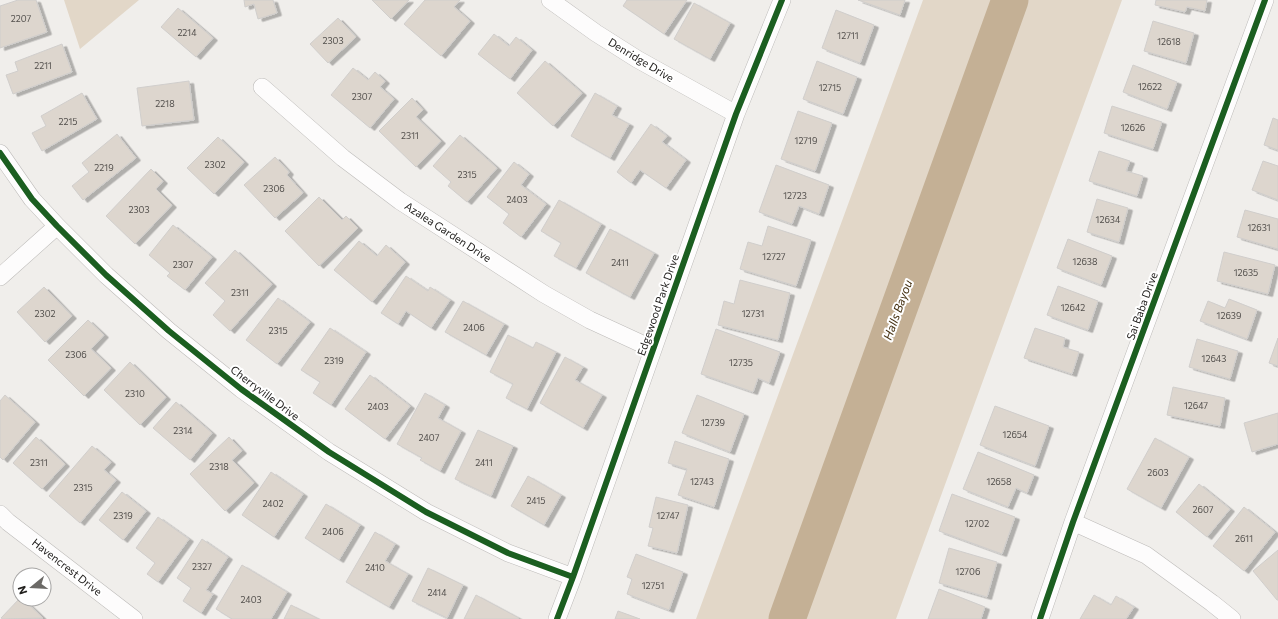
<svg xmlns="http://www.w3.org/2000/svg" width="1278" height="619" font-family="Commissioner,sans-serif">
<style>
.green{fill:#e2d7c8}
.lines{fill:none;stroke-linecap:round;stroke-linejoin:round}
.river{stroke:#c4b095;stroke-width:37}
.building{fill:#ddd6ce;stroke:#d0cecc;filter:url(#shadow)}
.minor-casing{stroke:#bdbbb9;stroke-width:18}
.minor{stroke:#fdfcfc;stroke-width:17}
.cycleway-casing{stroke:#fff;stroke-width:8}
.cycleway{stroke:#1b5e20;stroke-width:6}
.labels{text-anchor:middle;stroke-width:4;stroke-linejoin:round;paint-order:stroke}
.number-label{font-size:9px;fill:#524f4c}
.street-label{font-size:11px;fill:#23211f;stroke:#fff}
.water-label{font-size:12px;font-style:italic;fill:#432f0f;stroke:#fff}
</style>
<defs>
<filter id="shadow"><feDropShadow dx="4.5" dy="2.5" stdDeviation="0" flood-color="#0004"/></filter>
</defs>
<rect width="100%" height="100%" fill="#f0eeeb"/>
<path class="green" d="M64,0h75l-59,49z
M923,0h199l-226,619h-200z"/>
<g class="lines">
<path class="river" d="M787,619l223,-619"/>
</g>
<path class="building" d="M18,0h18l11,32 -47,16v-42z
M244,0h29l4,13 -19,6 -4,-15 -9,3z
M372,0h37l-18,19z
M425,0h35l-6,7 16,14 -29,35 -37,-32z
M627,0h60l-23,34 -41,-28z
M858,0h47l-5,15z
M1156,0h51l-2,11 -18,-4 -2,5 -30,-7z
M694,3l36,20 -20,36 -36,-20z
M178,8l35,30 -17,19 -35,-30z
M836,10l38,15 -14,38 -38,-15z
M338,18l18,19 -28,26 -18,-19z
M1153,21l41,12 -8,30 -42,-12z
M494,34l15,12 7,-9 16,13 -22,29 -32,-25z
M62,44l10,28 -59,22 -7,-19 12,-4 -3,-9z
M545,61l37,32 -29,33 -36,-33z
M817,61l40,16 -14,37 -40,-15z
M1133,65l44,17 -10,27 -44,-17z
M353,68l15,12 7,-8 10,9 -5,6 14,12 -24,29 -39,-33z
M189,81l5,39 -52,6 -5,-38z
M82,93l15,26 -55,32 -10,-18 14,-7 -5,-10z
M595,93l22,13 -5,9 17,9 -19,34 -39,-22z
M412,98l11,12 -7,7 25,24 -25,26 -37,-36z
M1112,106l50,16 -9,27 -49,-16z
M798,111l34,12 -17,48 -34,-12z
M1273,118l5,2v30l-14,-5z
M651,124l16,12 -5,6 24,18 -20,28 -26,-18 -9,13 -14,-11z
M117,134l19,24 -53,42 -11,-14 17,-14 -7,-9z
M460,135l37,33 -30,34 -19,-16 3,-4 -18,-16z
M218,137l26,25 -30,32 -27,-26z
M1099,151l31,10 -4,10 17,5 -6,20 -48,-15z
M275,157l14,15 -2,3 16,18 -28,25 -31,-33z
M1263,161l15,5v34l-26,-10z
M514,162l15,12 -8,11 25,19 -25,33 -18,-14 6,-9 -22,-17z
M776,165l53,20 -10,29 -20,-8 -7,18 -33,-12z
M151,169l12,12 -7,8 16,16 -37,39 -29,-28z
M319,197l23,23 4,-4 12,12 -39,38 -34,-35z
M1097,199l31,9 -9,34 -32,-10z
M559,200l42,24 -25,44 -22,-12 7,-13 -20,-12z
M1245,210l33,9v30l-41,-12z
M173,225l39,32 -27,33 -18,-14 3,-3 -21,-18z
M768,226l43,14 -15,46 -56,-17 8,-27 14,4z
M610,229l44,24 -24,44 -44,-24z
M1068,239l44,17 -11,29 -44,-17z
M359,241l18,15 9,-11 19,17 -33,40 -38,-32z
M235,250l37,34 -42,47 -17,-16 12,-14 -20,-18z
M1224,252l51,13 -7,29 -51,-13z
M406,276l22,15 2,-4 20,13 -19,28 -25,-17 -8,13 -17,-11z
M740,280l50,13 -12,47 -60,-15 6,-24 10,3z
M1058,286l40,15 -10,29 -41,-15z
M44,287l28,29 -27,26 -28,-30z
M278,298l32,24 -33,42 -31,-24z
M1229,299l28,11 -10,29 -47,-18 8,-20 17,7z
M463,301l41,23 -18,31 -41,-23z
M88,320l16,15 -13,14 20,19 -27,28 -36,-36z
M330,328l36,24 -35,53 -18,-12 7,-11 -19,-12z
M1035,328l30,10 -2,9 16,5 -7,22 -48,-16z
M716,329l64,23 -11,31 -11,-5 -5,14 -52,-18z
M508,335l25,13 3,-6 20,10 -29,57 -21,-11 7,-14 -23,-12z
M1278,338v28l-9,-3z
M1197,339l41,12 -8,28 -41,-12z
M565,357l18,10 -8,13 27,15 -19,33 -43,-25z
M130,362l36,35 -26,28 -36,-35z
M370,375l40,31 -25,33 -40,-30z
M1173,387l52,11 -5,28 -53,-11z
M425,393l20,12 -7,13 23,13 -21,40 -20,-11 2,-2 -25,-14z
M5,395l30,27 -32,38 -3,-3v-56z
M697,395l47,19 -14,38 -48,-19z
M176,402l36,31 -22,27 -37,-32z
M995,406l54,20 -14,40 -55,-21z
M1278,413v31l-26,8 -8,-29z
M478,430l35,16 -22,50 -36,-17z
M36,437l29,27 -23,25 -29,-26z
M229,437l13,14 -10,9 22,23 -29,28 -35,-37z
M1155,438l34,19 -28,51 -34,-19z
M675,441l54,18 -15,48 -36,-12 9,-26 -19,-6z
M92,446l19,16 -7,8 12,10 -36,43 -31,-27z
M978,452l56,23 -7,18 -11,-5 -8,19 -45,-18z
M271,472l32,22 -29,43 -32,-22z
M528,476l33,19 -17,30 -33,-19z
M1199,484l31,25 -23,28 -31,-25z
M122,492l24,19 -23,29 -24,-20z
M952,494l63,23 -13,37 -63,-23z
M656,497l32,8 -11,48 -29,-7 5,-18 -4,-1z
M326,504l34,21 -21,35 -34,-22z
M1244,507l31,25 -31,39 -31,-25z
M158,517l31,22 -31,43 -11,-8 8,-11 -19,-15z
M375,532l20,12 -10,17 23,13 -19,33 -43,-25z
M202,539l26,18 -22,33 7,4 -12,19 -18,-12 8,-13 -14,-10z
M949,548l48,14 -10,35 -48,-14z
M1278,550v50h-1l-24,-29z
M636,554l47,18 -14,38 -42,-16 5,-15 -5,-2z
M242,565l45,27 -16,27h-39l-16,-10z
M428,568l35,17 -16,33 -35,-17z
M939,589l46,18 -4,12h-53z
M476,595l43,23 -1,1h-54z
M1094,595l17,10 5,-9 18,11 -8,12h-46z
M20,598l3,1 20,19 -40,1 -2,-1z
M291,605l28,14h-35z
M618,611l22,8h-25z"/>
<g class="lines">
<defs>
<path id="minor" d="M550,0l46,33 41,26 99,55
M262,87l81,71 57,43 144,93 46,26 63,29
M0,153l32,46 25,27 49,49 63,56 72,58 88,63 97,60 82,41 65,24
M0,277l57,-51
M0,514l8,8 126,97
M1073,522l73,33 66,48 20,16
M557,619l16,-42 163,-463 46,-114
M1040,619l33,-97 192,-522"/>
</defs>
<use href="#minor" class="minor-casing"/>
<use href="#minor" class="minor"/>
<defs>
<path id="cycleway" d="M0,153l32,46 25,27 49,49 63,56 72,58 88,63 97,60 82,41 65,24
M557,619l16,-42 163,-463 46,-114
M1040,619l33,-97 192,-522"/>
</defs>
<use href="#cycleway" class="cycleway-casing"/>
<use href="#cycleway" class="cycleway"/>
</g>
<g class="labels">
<g class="number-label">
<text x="21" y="22">2207</text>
<text x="187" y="36">2214</text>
<text x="848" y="39">12711</text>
<text x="333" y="44">2303</text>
<text x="1169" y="45">12618</text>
<text x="43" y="69">2211</text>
<text x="1150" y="90">12622</text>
<text x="830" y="91">12715</text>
<text x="362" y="100">2307</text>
<text x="165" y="107">2218</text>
<text x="68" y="125">2215</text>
<text x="1133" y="131">12626</text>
<text x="410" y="139">2311</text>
<text x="806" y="144">12719</text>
<text x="215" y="168">2302</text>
<text x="104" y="171">2219</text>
<text x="467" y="178">2315</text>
<text x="274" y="192">2306</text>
<text x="795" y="199">12723</text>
<text x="517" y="203">2403</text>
<text x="139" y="213">2303</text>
<text x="1108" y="223">12634</text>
<text x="1259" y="231">12631</text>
<text x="774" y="260">12727</text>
<text x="1085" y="265">12638</text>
<text x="620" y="266">2411</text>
<text x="183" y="268">2307</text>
<text x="1246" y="276">12635</text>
<text x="240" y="296">2311</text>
<text x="1073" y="311">12642</text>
<text x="45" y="317">2302</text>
<text x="753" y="317">12731</text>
<text x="1229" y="319">12639</text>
<text x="474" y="331">2406</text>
<text x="278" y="334">2315</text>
<text x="76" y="358">2306</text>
<text x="1214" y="362">12643</text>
<text x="334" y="364">2319</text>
<text x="741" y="366">12735</text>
<text x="135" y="397">2310</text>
<text x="1196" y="409">12647</text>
<text x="378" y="410">2403</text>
<text x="713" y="426">12739</text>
<text x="183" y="434">2314</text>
<text x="1015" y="438">12654</text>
<text x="429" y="441">2407</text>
<text x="39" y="466">2311</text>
<text x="484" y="466">2411</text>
<text x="219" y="470">2318</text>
<text x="1158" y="476">2603</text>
<text x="702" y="485">12743</text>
<text x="999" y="485">12658</text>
<text x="83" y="491">2315</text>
<text x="536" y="504">2415</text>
<text x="273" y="507">2402</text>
<text x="1203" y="513">2607</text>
<text x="123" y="519">2319</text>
<text x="668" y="519">12747</text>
<text x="977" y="527">12702</text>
<text x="333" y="535">2406</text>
<text x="1244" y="542">2611</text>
<text x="202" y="570">2327</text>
<text x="375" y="571">2410</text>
<text x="968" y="575">12706</text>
<text x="653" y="589">12751</text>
<text x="437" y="596">2414</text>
<text x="251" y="603">2403</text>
</g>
<g class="street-label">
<text transform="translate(641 60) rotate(31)" y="4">Denridge Drive</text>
<text transform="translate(448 232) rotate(33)" y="4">Azalea Garden Drive</text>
<text transform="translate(658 305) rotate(-71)" y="4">Edgewood Park Drive</text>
<text transform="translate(1142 306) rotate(-70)" y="4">Sai Baba Drive</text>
<text transform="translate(265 393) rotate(37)" y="4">Cherryville Drive</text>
<text transform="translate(67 567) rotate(38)" y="4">Havencrest Drive</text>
</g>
<g class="water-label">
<text transform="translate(898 310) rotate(-70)" y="4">Halls Bayou</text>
</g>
</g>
<g transform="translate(32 587) rotate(252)"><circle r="19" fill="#ffffff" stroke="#a7a6a5"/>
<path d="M0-3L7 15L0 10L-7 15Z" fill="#6b6966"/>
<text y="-6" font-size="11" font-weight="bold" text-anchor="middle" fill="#23211f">N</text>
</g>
</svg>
